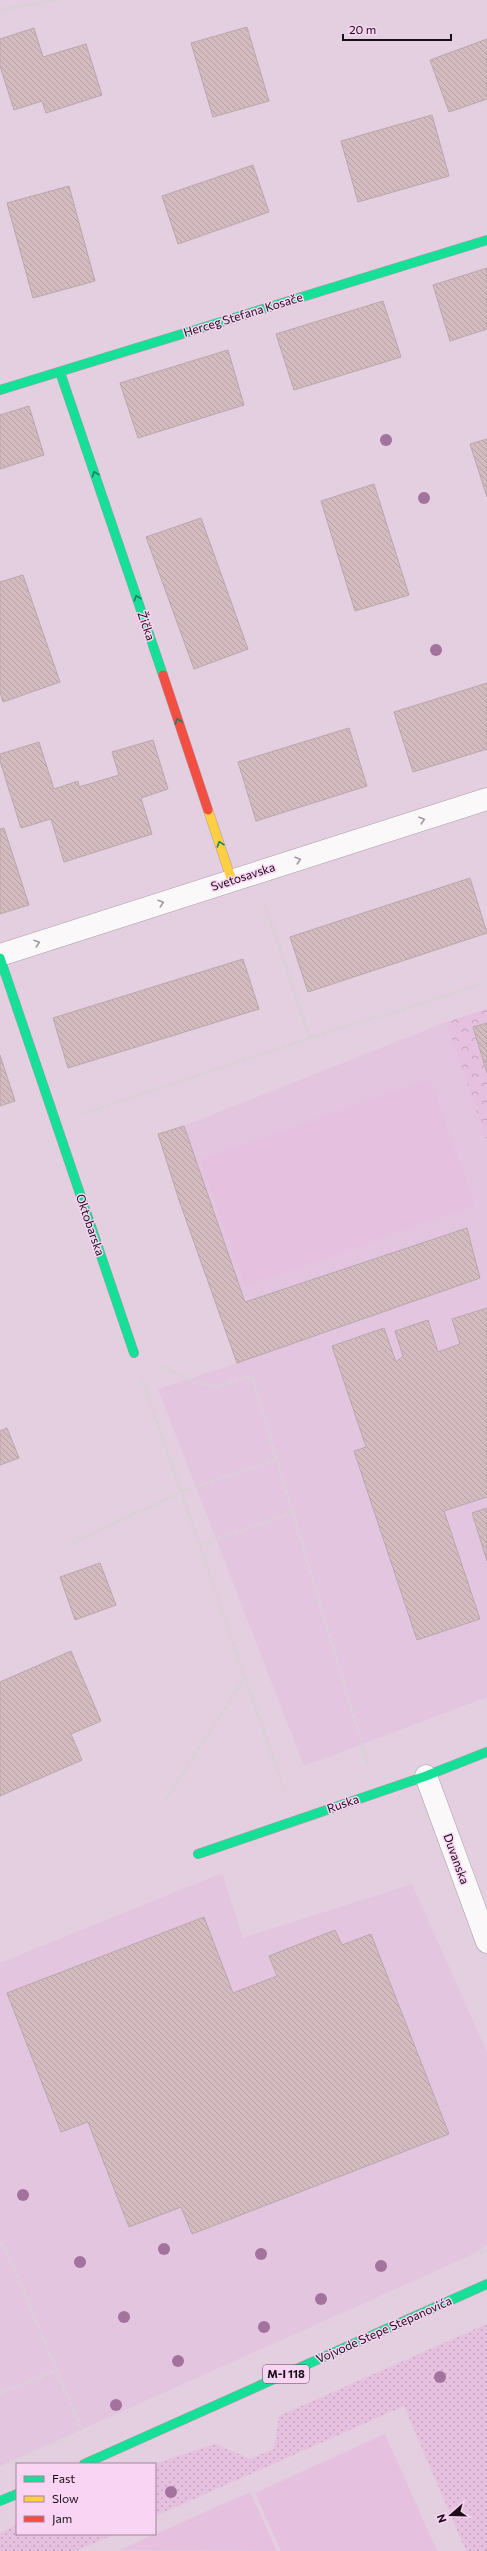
<svg xmlns="http://www.w3.org/2000/svg" width="487" height="2551" font-family="Commissioner,sans-serif">
<style>
.built{fill:#e4c5df}
.grass{fill:url(#grass-dots)}
.park{fill:url(#park-crowns)}
.pitch{fill:#e5c0df}
.building{fill:url(#building-back-hatch);stroke:#b9a7ad}
.lines{fill:none;stroke-linecap:round;stroke-linejoin:round}
.street-casing{stroke:#a99aa6;stroke-width:23}
.fast-casing{stroke:#a99aa6;stroke-width:10}
.slow-casing{stroke:#a99aa6;stroke-width:10}
.jam-casing{stroke:#a99aa6;stroke-width:10}
.path{stroke:#d8d2d7;stroke-width:2.5;stroke-dasharray:4 2;stroke-linecap:butt}
.street{stroke:#fbf8fa;stroke-width:22}
.fast{stroke:#16e098;stroke-width:9}
.slow{stroke:#ffcf43;stroke-width:9}
.jam{stroke:#f24e42;stroke-width:9}
.tree{fill:#a3739e}
.oneway{stroke:#18825f}
.oneway2{stroke:#a19aa0}
.labels{text-anchor:middle;stroke-width:3;stroke-linejoin:round;paint-order:stroke}
.shield{fill:#f9d4f3;stroke:#5d495a;stroke-width:1}
.shield-label{font-size:11px;font-weight:bold;fill:#1a0e19}
.street-label{font-size:12px;fill:#1a0e19;stroke:#f9d4f3}
</style>
<defs>
<pattern id="grass-dots" width="8" height="8" patternUnits="userSpaceOnUse"><rect width="8" height="8" fill="#e5c0df"/><path d="M2 2h.1M6 6h.1" fill="none" stroke="#c4a4bf" stroke-width="1.8" stroke-linecap="round"/></pattern>
<pattern id="park-crowns" width="20" height="18" patternUnits="userSpaceOnUse"><rect width="20" height="18" fill="#e5c0df"/><path d="M2 6a3 3 0 1 1 6 0M12 15a3 3 0 1 1 6 0" fill="none" stroke="#c4a4bf"/></pattern>
<pattern id="building-back-hatch" width="6" height="6" patternUnits="userSpaceOnUse"><rect width="6" height="6" fill="#d4bbc0"/><path d="M-1 5l2 2M0 0l6 6M5-1l2 2" fill="none" stroke="#b5a0a4"/></pattern>
</defs>
<rect width="100%" height="100%" fill="#e3cfdf"/>
<path class="built" d="M446,1022l41,120v555l-183,69 -146,-377 79,-26 -79,-229 26,-8z
M222,1873l21,65 169,-54 75,168v193l-18,11 -469,210v-503z"/>
<path class="grass" d="M487,2324v227h-21l-62,-145 -249,110 -1,-52 61,-20 35,15 24,-10 5,-33z
M17,2525v9h98l-39,17h-76v-18z"/>
<path class="park" d="M487,1009v133l-41,-120z"/>
<path class="pitch" d="M430,1078l45,127 -230,81 -45,-126z
M385,2434l52,117h-156l-26,-58z
M250,2492l27,59 -157,-1z"/>
<path class="building" d="M247,27l22,74 -56,16 -22,-74z
M34,28l9,29 43,-13 16,51 -56,18 -4,-12 -28,9 -14,-44v-27z
M487,39v60l-38,13 -19,-52z
M432,115l17,61 -91,26 -17,-61z
M253,165l16,47 -91,32 -16,-48z
M69,186l26,95 -62,17 -26,-95z
M487,268v61l-37,12 -17,-56z
M383,301l18,56 -107,33 -18,-56z
M228,350l16,55 -106,33 -18,-55z
M29,406l15,49 -44,14v-54z
M487,439v58l-17,-53z
M374,484l35,111 -54,16 -34,-110z
M201,518l47,131 -54,20 -48,-132z
M23,575l37,107 -57,20 -3,-10v-110z
M487,683v66l-74,23 -19,-60z
M349,728l18,58 -111,35 -18,-59z
M153,740l15,49 -27,9 11,36 -88,28 -13,-43 -30,9 -21,-67v-7l39,-12 15,47 24,-8 1,6 40,-12 -7,-23z
M4,828l25,77 -29,9v-85z
M470,878l17,55 -179,59 -18,-55z
M243,959l16,50 -191,59 -15,-50z
M487,1023v50l-14,-46z
M0,1055l15,46 -15,5z
M184,1126l61,176 222,-74 13,50 -243,85 -58,-163 -21,-66z
M487,1308v189l-43,14 36,108 -63,21 -63,-189 12,-4 -34,-101 52,-18 12,34 7,-6 -8,-25 33,-11 10,32 22,-8 -8,-25z
M7,1428l12,30 -19,7v-34z
M487,1508v53l-15,-48z
M100,1563l16,42 -41,15 -15,-43z
M71,1651l30,70 -30,13 11,26 -82,36v-114z
M204,1917l29,76 44,-17 -8,-20 66,-26 7,15 29,-11 78,200 -257,100 -11,-27 -52,20 -41,-105 -27,10 -54,-139z"/>
<g class="lines">
<defs>
<path id="street" d="M0,955l487,-156
M426,1776l61,166"/>
<path id="fast" d="M60,372l103,303
M0,390l487,-150
M0,958l134,395
M198,1854l228,-78 61,-24
M84,2464l403,-180
M0,2501l17,-7"/>
<path id="slow" d="M208,810l24,71"/>
<path id="jam" d="M163,675l45,135"/>
</defs>
<use href="#street" class="street-casing"/>
<use href="#fast" class="fast-casing"/>
<use href="#slow" class="slow-casing"/>
<use href="#jam" class="jam-casing"/>
<path class="path" d="M0,10l56,-10
M310,1038l177,-55
M83,1113l227,-75 -46,-136
M161,1366l32,16 24,5 35,-11 116,388
M143,1381l102,296 -81,126
M67,1545l115,-53 94,-33
M200,1545l93,-33
M245,1677l40,115
M0,2243l6,7 76,180
M480,2253l7,-3
M0,2393l58,-23
M9,2463l59,-26"/>
<use href="#street" class="street"/>
<use href="#fast" class="fast"/>
<use href="#slow" class="slow"/>
<use href="#jam" class="jam"/>
</g>
<g class="tree">
<circle cx="386" cy="440" r="6"/>
<circle cx="424" cy="498" r="6"/>
<circle cx="436" cy="650" r="6"/>
<circle cx="23" cy="2195" r="6"/>
<circle cx="164" cy="2249" r="6"/>
<circle cx="261" cy="2254" r="6"/>
<circle cx="80" cy="2262" r="6"/>
<circle cx="381" cy="2266" r="6"/>
<circle cx="321" cy="2299" r="6"/>
<circle cx="124" cy="2317" r="6"/>
<circle cx="264" cy="2327" r="6"/>
<circle cx="178" cy="2361" r="6"/>
<circle cx="440" cy="2377" r="6"/>
<circle cx="116" cy="2405" r="6"/>
<circle cx="171" cy="2492" r="6"/>
</g>
<defs><path id="oneway-chevron" d="M-2-3.5L2.5 0L-2 3.5" fill="none" stroke-width="1.6" stroke-linecap="round" stroke-linejoin="round"/></defs>
<g class="oneway">
<use href="#oneway-chevron" transform="translate(95 474) rotate(-109)"/>
<use href="#oneway-chevron" transform="translate(137 598) rotate(-109)"/>
<use href="#oneway-chevron" transform="translate(178 721) rotate(-109)"/>
<use href="#oneway-chevron" transform="translate(220 844) rotate(-109)"/>
</g>
<g class="oneway2">
<use href="#oneway-chevron" transform="translate(422 820) rotate(-18)"/>
<use href="#oneway-chevron" transform="translate(298 860) rotate(-18)"/>
<use href="#oneway-chevron" transform="translate(161 903) rotate(-18)"/>
<use href="#oneway-chevron" transform="translate(37 943) rotate(-18)"/>
</g>
<g class="labels">
<rect class="shield" x="263" y="2365" width="46" height="18" rx="3"/>
<g class="shield-label">
<text x="286" y="2378">M-I 118</text>
</g>
<g class="street-label">
<text transform="translate(243 315) rotate(-17)" y="4">Herceg Stefana Kosače</text>
<text transform="translate(146 626) rotate(71)" y="4">Žička</text>
<text transform="translate(243 877) rotate(-18)" y="4">Svetosavska</text>
<text transform="translate(90 1225) rotate(71)" y="4">Oktobarska</text>
<text transform="translate(343 1804) rotate(-19)" y="4">Ruska</text>
<text transform="translate(456 1859) rotate(70)" y="4">Duvanska</text>
<text transform="translate(384 2330) rotate(-24)" y="4">Vojvode Stepe Stepanovića</text>
</g>
</g>
<rect x="16" y="2463" width="140" height="72" fill="#f9d4f3" stroke="#a0859c"/>
<rect x="24" y="2476" width="20" height="6" fill="#16e098" stroke="#a0859c"/>
<text x="52" y="2483" font-size="12" fill="#1a0e19">Fast</text>
<rect x="24" y="2496" width="20" height="6" fill="#ffcf43" stroke="#a0859c"/>
<text x="52" y="2503" font-size="12" fill="#1a0e19">Slow</text>
<rect x="24" y="2516" width="20" height="6" fill="#f24e42" stroke="#a0859c"/>
<text x="52" y="2523" font-size="12" fill="#1a0e19">Jam</text>
<g transform="translate(451 2515) rotate(250)" stroke="#f9d4f3" stroke-width="3" paint-order="stroke">
<path d="M0-3L7 15L0 10L-7 15Z" fill="#1a0e19"/>
<text y="-6" font-size="11" font-weight="bold" text-anchor="middle" fill="#1a0e19">N</text>
</g>
<path d="M343 34v6h108v-6" fill="none" stroke="#1a0e19" stroke-width="2"/>
<text x="349" y="34" font-size="12" fill="#1a0e19" stroke="#f9d4f3" stroke-width="3" paint-order="stroke">20 m</text>
</svg>
